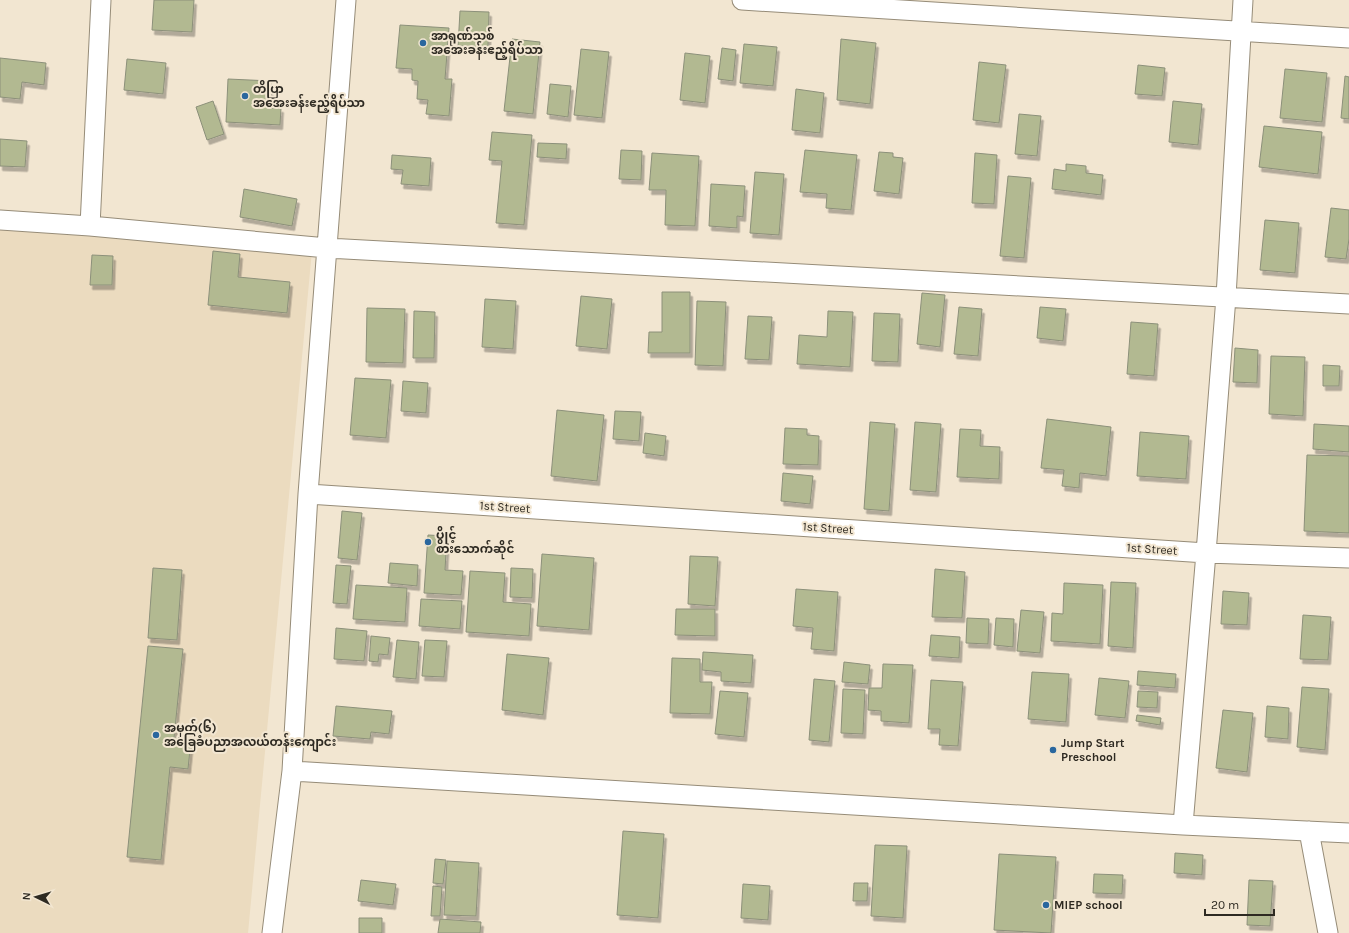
<svg xmlns="http://www.w3.org/2000/svg" width="1349" height="933" font-family="Karla,'Noto Sans Myanmar',sans-serif">
<style>
.built{fill:#ebdbbf}
.building{fill:#b2b991;stroke:#8c907a;filter:url(#shadow)}
.lines{fill:none;stroke-linecap:round;stroke-linejoin:round}
.minor-casing{stroke:#968c78;stroke-width:21}
.minor{stroke:#fff;stroke-width:19}
.poi-dot{fill:#2a679e;stroke:#f2e6d1;stroke-width:1.5}
.labels{text-anchor:middle;stroke-width:4;stroke-linejoin:round;paint-order:stroke}
.poi-label{font-size:12px;font-weight:bold;fill:#2e2a22;stroke:#f2e6d1;text-anchor:start}
.street-label{font-size:12px;fill:#2e2a22;stroke:#f2e6d1}
</style>
<defs>
<filter id="shadow"><feDropShadow dx="2.5" dy="4.5" stdDeviation="0" flood-color="#0004"/></filter>
</defs>
<rect width="100%" height="100%" fill="#f2e6d1"/>
<path class="built" d="M0,224l313,16 -65,693h-248z"/>
<path class="building" d="M154,0h40l-2,32 -40,-2z
M460,11l29,1 -1,35 -30,-1z
M400,25l49,3 -4,51h7l-3,37 -23,-2 2,-14 -11,-1 1,-18 -6,-1v-11l-16,-1z
M512,39l28,3 -7,72 -29,-3z
M841,39l35,4 -6,61 -33,-4z
M744,44l33,3 -4,39 -33,-3z
M722,48l14,2 -3,31 -15,-2z
M581,49l28,3 -7,66 -28,-3z
M685,53l25,3 -5,47 -25,-3z
M0,58l46,5 -2,22 -22,-3 -2,17 -20,-2z
M127,59l39,4 -3,31 -39,-4z
M979,62l27,3 -7,58 -26,-3z
M1138,65l27,3 -3,28 -27,-2z
M1285,69l42,4 -5,49 -42,-4z
M1345,76l4,1v42l-8,-1z
M228,79l43,2 -1,27h11l-1,17 -54,-3z
M550,84l21,2 -3,31 -21,-3z
M796,89l28,4 -4,40 -28,-3z
M213,101l11,33 -17,6 -11,-33z
M1173,101l29,3 -4,41 -29,-3z
M1019,114l22,2 -4,40 -22,-2z
M1264,126l58,6 -4,42 -59,-7z
M492,132l40,3 -8,90 -28,-2 6,-62 -13,-1z
M0,139l27,2 -2,26 -25,-1z
M538,143l29,1 -1,15 -29,-2z
M621,150l21,1 -1,29 -22,-1z
M805,150l52,5 -6,55 -25,-2 1,-14 -27,-2z
M879,152l14,1v4l10,1 -4,36 -25,-3z
M652,153l47,3 -4,70 -30,-1 1,-35h-17z
M975,153l22,2 -3,49 -22,-1z
M392,155l39,3 -2,28 -28,-2 2,-14 -12,-1z
M1066,164l20,2v7l17,2 -2,20 -49,-6 2,-20 12,2z
M755,172l29,2 -5,61 -29,-2z
M1008,176l23,2 -7,80 -24,-2z
M711,184l34,2 -2,31 -6,-1v12l-28,-2z
M244,189l53,10 -5,27 -52,-9z
M1331,208l18,2v29l-3,20 -21,-2z
M1265,220l34,3 -4,50 -35,-3z
M213,251l27,3 -2,23 52,5 -3,31 -79,-8z
M92,255l21,1 -1,29h-22z
M662,292h28v61h-42l1,-21h13z
M922,293l23,2 -5,52 -23,-3z
M581,296l31,3 -5,50 -31,-3z
M485,299l31,2 -3,48 -31,-2z
M697,301l29,1 -3,64 -28,-1z
M959,307l23,2 -4,47 -24,-2z
M1040,307l26,2 -3,32 -26,-3z
M367,308l38,1 -2,54 -37,-1z
M414,311l21,1 -1,46h-21z
M828,311l25,1 -3,55 -53,-3 2,-29 28,2z
M874,313l26,1 -2,48 -26,-1z
M748,316l24,1 -3,43 -24,-1z
M1131,322l27,2 -4,52 -27,-2z
M1235,348l23,2 -1,33 -24,-1z
M1271,356l34,1 -2,59 -34,-2z
M1323,365l17,1 -1,20h-16z
M355,378l36,2 -5,58 -36,-3z
M403,381l25,2 -2,30 -25,-2z
M557,410l47,5 -7,66 -46,-5z
M615,411l26,1 -2,29 -26,-2z
M1047,419l64,8 -5,49 -26,-3 -1,15 -17,-2 2,-16 -23,-2z
M870,422l25,2 -6,87 -25,-2z
M915,422l26,2 -5,68 -26,-2z
M1314,424l35,2v26l-36,-3z
M785,428l22,1v6l12,1 -1,29 -35,-1z
M960,429l21,1 -1,16 20,1 -1,32 -42,-2z
M1140,432l49,4 -3,43 -49,-3z
M645,433l21,3 -2,20 -21,-3z
M1307,455l42,1v77l-45,-2z
M783,473l30,3 -3,28 -29,-3z
M342,511l20,2 -5,47 -19,-2z
M428,535l19,1 -2,34 18,1 -2,24 -37,-2z
M542,554l52,4 -5,72 -52,-4z
M690,556l28,1 -3,49 -27,-2z
M390,563l28,2 -1,21 -29,-3z
M336,565l15,1 -4,38 -14,-1z
M153,568l29,2 -5,70 -29,-2z
M511,568l22,1 -1,29 -22,-1z
M935,569l30,3 -3,46 -30,-1z
M470,571l35,2 -2,29 28,2 -2,32 -63,-4z
M1111,582l25,1 -3,65 -25,-2z
M1064,583l39,2 -3,59 -49,-3 1,-28 11,1z
M356,585l51,3 -2,34 -52,-3z
M796,589l42,3 -4,59 -23,-2 2,-21 -20,-2z
M1223,591l26,2 -2,32 -26,-1z
M421,599l41,2 -2,28 -41,-3z
M676,609h39v27l-40,-1z
M1021,610l23,2 -4,41 -23,-2z
M1303,615l28,2 -3,43 -28,-1z
M967,618l22,1 -1,25 -22,-1z
M996,618l18,1 -1,28 -19,-2z
M336,628l31,3 -3,30 -30,-2z
M931,635l29,2 -1,21 -30,-2z
M371,636l19,2 -2,17 -9,-1 -1,8 -9,-1z
M397,640l22,2 -3,37 -23,-2z
M425,640l22,1 -3,36 -22,-1z
M148,646l35,3 -9,89 17,2 -3,29 -18,-2 -9,93 -34,-3z
M703,652l50,3 -2,28 -30,-2v-9l-19,-2z
M507,654l42,4 -6,57 -41,-5z
M672,658l28,1v23h12l-2,32 -40,-1z
M844,662l26,3 -2,19 -26,-2z
M883,664l30,1 -4,58 -28,-2v-10l-13,-1 1,-22h13z
M1138,671l38,3 -1,14 -38,-3z
M1032,672l37,2 -3,48 -38,-3z
M1099,678l30,3 -4,37 -30,-3z
M814,679l21,2 -6,61 -20,-2z
M931,680l32,2 -5,64 -19,-1 1,-16h-12z
M1302,687l27,2 -4,61 -28,-3z
M843,689l22,1 -2,44 -22,-1z
M720,691l28,2 -4,44 -29,-3z
M1138,691l20,1 -1,16 -20,-1z
M336,706l56,5 -3,23 -18,-2 -1,7 -37,-3z
M1267,706l22,2 -1,31 -23,-2z
M1223,710l30,3 -6,59 -31,-4z
M1137,715l24,3 -1,7 -24,-4z
M623,831l41,3 -6,84 -41,-3z
M875,845l32,1 -4,72 -32,-2z
M1175,853l28,2 -1,20 -28,-2z
M999,854l57,3 -5,76 -57,-3z
M435,859l11,1 -3,24 -10,-1z
M447,861l32,2 -3,53 -32,-1z
M1094,874l29,1 -1,19 -29,-1z
M361,880l35,4 -3,21 -35,-4z
M1249,880l24,1 -3,45 -23,-1z
M854,883h14l-1,18h-14z
M743,884l27,2 -2,34 -27,-2z
M433,886l9,1 -2,29h-9z
M359,918h23v15h-23z
M440,919l41,3 -1,11h-42z"/>
<g class="lines">
<defs>
<path id="minor" d="M742,0l607,38
M0,220l90,6 237,22 1022,56
M90,226l11,-226
M308,494l898,59 143,5
M292,771l891,54 166,8
M1183,825l23,-272 20,-256 17,-297
M1309,831l19,102
M272,933l20,-162 16,-277 38,-494"/>
</defs>
<use href="#minor" class="minor-casing"/>
<use href="#minor" class="minor"/>
</g>
<g class="poi-dot">
<circle cx="423" cy="43" r="4"/>
<circle cx="245" cy="96" r="4"/>
<circle cx="428" cy="542" r="4"/>
<circle cx="156" cy="735" r="4"/>
<circle cx="1053" cy="750" r="4"/>
<circle cx="1046" cy="905" r="4"/>
</g>
<g class="labels">
<g class="poi-label">
<text x="431" y="40">အာရုဏ်သစ်<tspan x="431" dy="14">အအေးခန်းဧည့်ရိပ်သာ</tspan></text>
<text x="253" y="93">တိပြာ<tspan x="253" dy="14">အအေးခန်းဧည့်ရိပ်သာ</tspan></text>
<text x="436" y="539">ပွိုင့်<tspan x="436" dy="14">စားသောက်ဆိုင်</tspan></text>
<text x="164" y="732">အမှတ်(၆)<tspan x="164" dy="14">အခြေခံပညာအလယ်တန်းကျောင်း</tspan></text>
<text x="1061" y="747">Jump Start<tspan x="1061" dy="14">Preschool</tspan></text>
<text x="1054" y="909">MIEP school</text>
</g>
<g class="street-label">
<text transform="translate(505 507) rotate(4)" y="4">1st Street</text>
<text transform="translate(828 528) rotate(4)" y="4">1st Street</text>
<text transform="translate(1152 549) rotate(4)" y="4">1st Street</text>
</g>
</g>
<g transform="translate(36 897) rotate(275)" stroke="#f2e6d1" stroke-width="3" paint-order="stroke">
<path d="M0-3L7 15L0 10L-7 15Z" fill="#2e2a22"/>
<text y="-6" font-size="11" font-weight="bold" text-anchor="middle" fill="#2e2a22">N</text>
</g>
<path d="M1205 909v6h69v-6" fill="none" stroke="#2e2a22" stroke-width="2"/>
<text x="1211" y="909" font-size="12" fill="#2e2a22" stroke="#f2e6d1" stroke-width="3" paint-order="stroke">20 m</text>
</svg>
